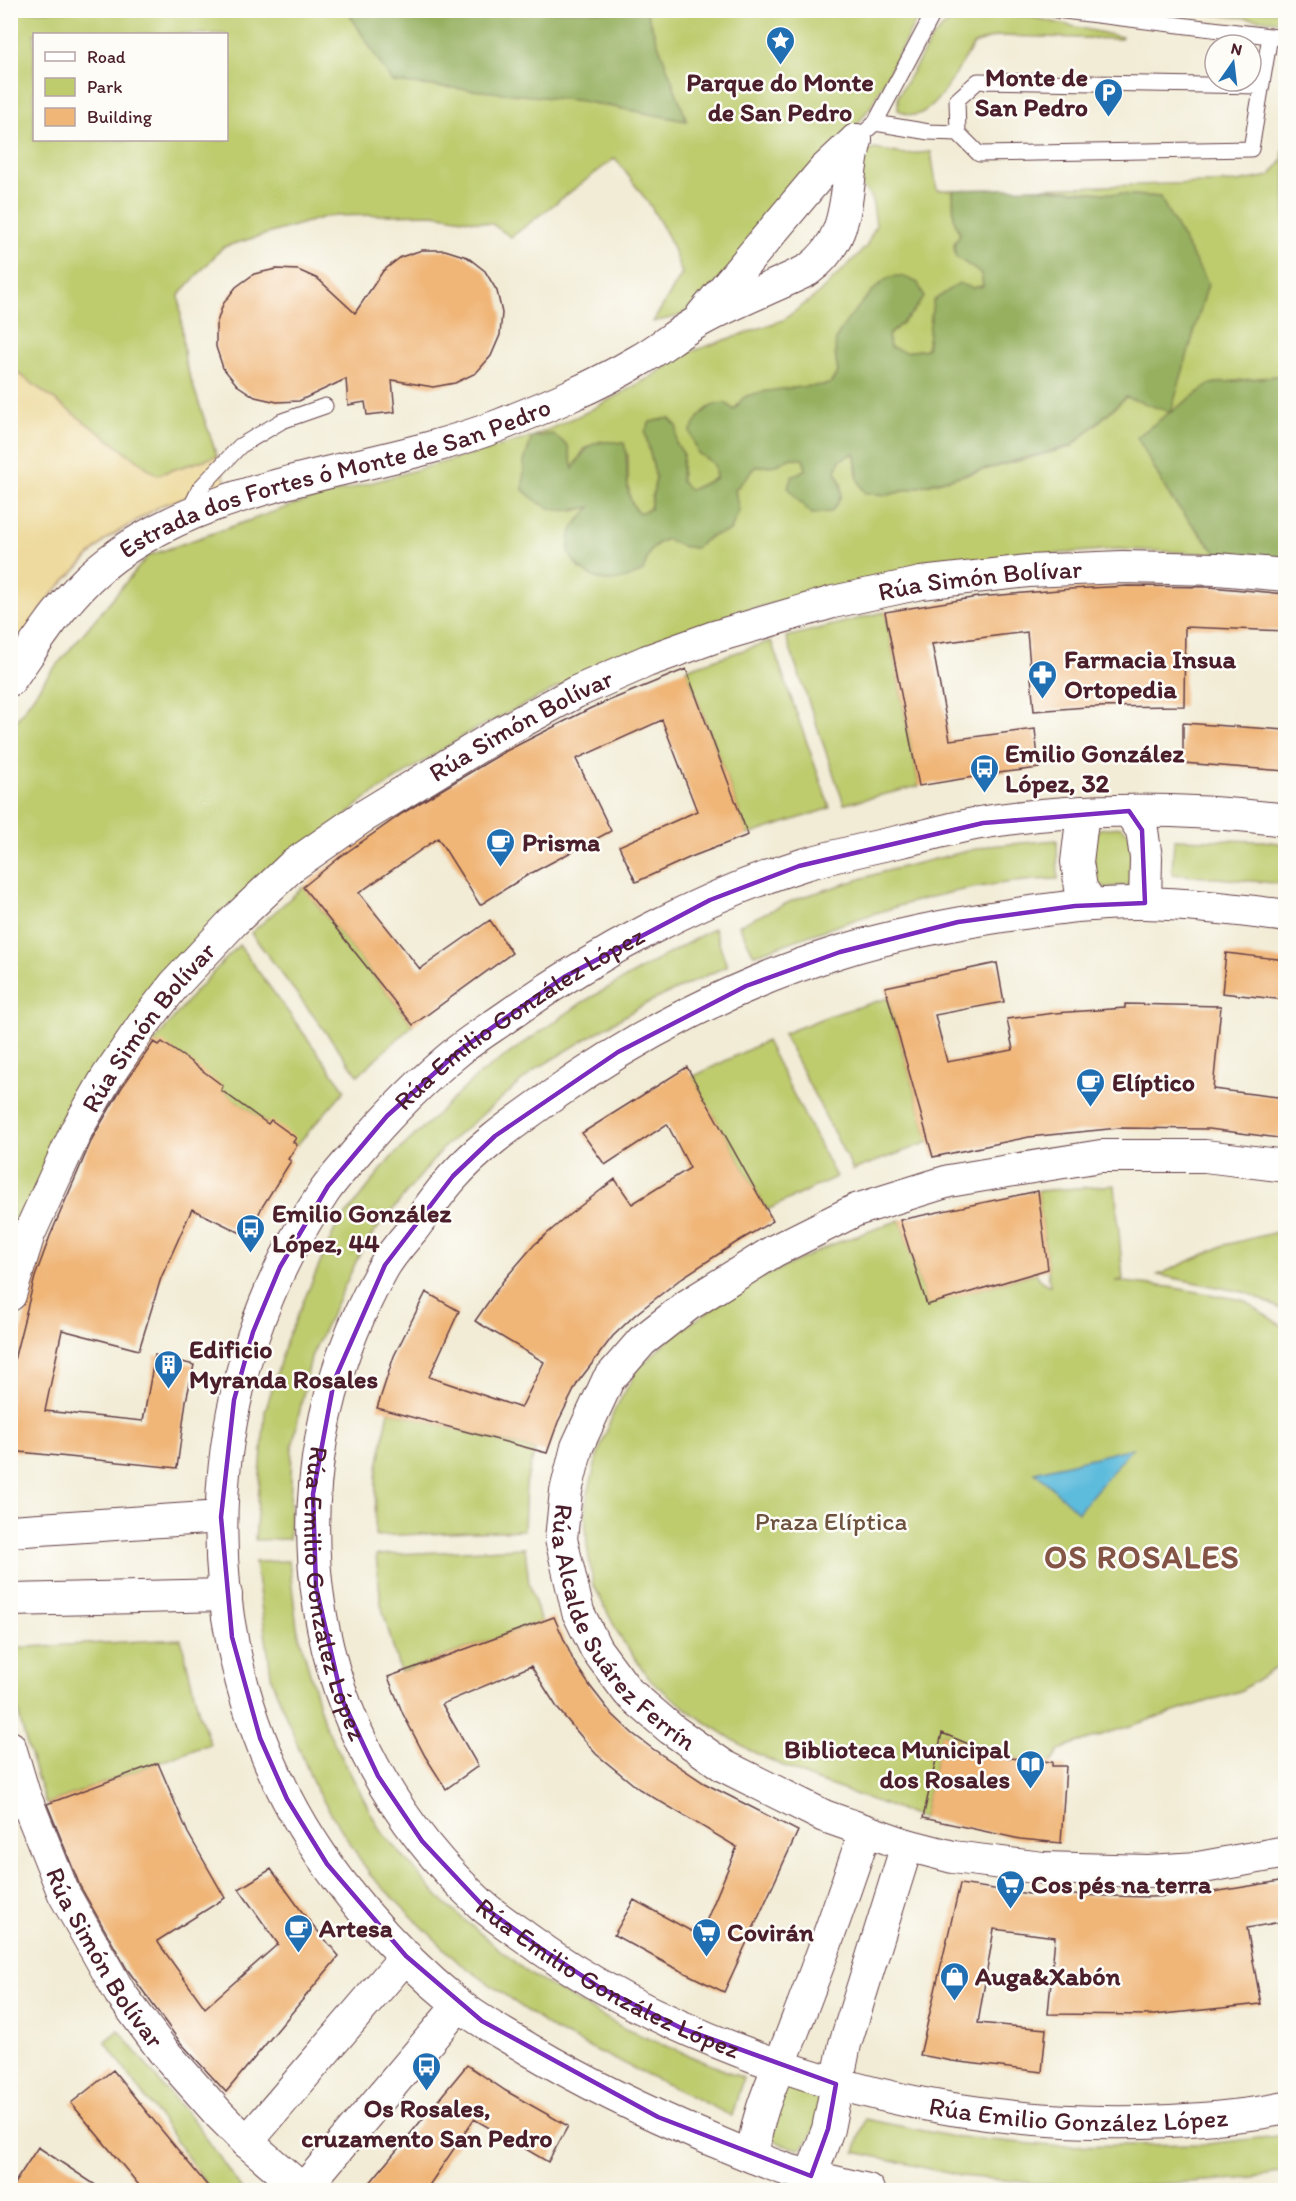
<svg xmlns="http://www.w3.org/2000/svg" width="1296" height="2201" font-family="Itim,sans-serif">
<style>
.green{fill:#becc6e;stroke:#84764c;stroke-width:1.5;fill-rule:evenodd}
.forest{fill:#96b061;stroke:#706846;stroke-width:1.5}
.sand{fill:#eeda9e;stroke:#9c7c64;stroke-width:1.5}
.water{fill:#5dbbdc;stroke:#546d84;stroke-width:1.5}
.building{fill:#f0b678}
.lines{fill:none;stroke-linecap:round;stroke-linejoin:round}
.service-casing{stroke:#633e45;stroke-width:17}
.minor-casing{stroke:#633e45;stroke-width:34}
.service{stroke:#fff;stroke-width:15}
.minor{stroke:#fff;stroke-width:32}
.marked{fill:none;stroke:#7b2cbf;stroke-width:4.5;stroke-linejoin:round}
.labels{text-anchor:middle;stroke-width:5;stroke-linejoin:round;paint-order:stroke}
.poi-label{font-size:26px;font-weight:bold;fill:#4a1f2b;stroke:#fdfcf7;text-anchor:start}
.street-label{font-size:26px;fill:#4a1f2b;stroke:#fdfcf7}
.park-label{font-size:26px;fill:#6d533f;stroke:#fdfcf7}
.district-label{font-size:32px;font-weight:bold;letter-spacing:1.5px;fill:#845446;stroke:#fdfcf7}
</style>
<rect width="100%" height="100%" fill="#fdfcf7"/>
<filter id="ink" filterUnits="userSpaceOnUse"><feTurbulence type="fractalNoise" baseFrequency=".0167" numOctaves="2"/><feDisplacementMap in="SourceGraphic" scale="12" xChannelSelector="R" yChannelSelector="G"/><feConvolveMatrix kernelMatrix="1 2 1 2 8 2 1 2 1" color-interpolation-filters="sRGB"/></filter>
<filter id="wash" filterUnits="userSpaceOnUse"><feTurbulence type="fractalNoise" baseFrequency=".008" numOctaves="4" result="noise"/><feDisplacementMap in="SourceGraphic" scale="24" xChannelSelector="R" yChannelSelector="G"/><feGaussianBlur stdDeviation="1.35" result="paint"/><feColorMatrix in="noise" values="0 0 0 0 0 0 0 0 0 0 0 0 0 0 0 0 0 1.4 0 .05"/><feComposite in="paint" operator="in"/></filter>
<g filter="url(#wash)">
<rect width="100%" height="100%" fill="#f2ecd6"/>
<path class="green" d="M10,11h343l-2,6 231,84 104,20 -40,-110h275l-50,95 -21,28 -145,162 -25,20 -27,6 29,-48 -13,-36 -19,-33 -35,-47 -104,79 -19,-13 -58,-10 -106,2 -105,31 -44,48 6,67 32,94 -60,19 -146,-107zM34,34h192v106h-192z
M1181,11h104v11z
M988,15l38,1 96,21 -1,2 -123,-3 -24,8c-13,18 -38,73 -63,71 -4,0 -9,-4 -13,-5v-14l33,-56 13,-14 20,-8z
M1285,134v241l-75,9 -59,43 19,70 47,57 -101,-5 -102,8 -127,19 -140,34 -143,54 -136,69 -103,66 -149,130 -205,330v-531l35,-50 102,-122 148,-52 236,-67 55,-25 62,-34 41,-26 93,-32 35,-26 48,-47 10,-22 -4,-27 -12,-14 3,-32 12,-3 29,5 27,-2 6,38h16l1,29 18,48 10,7 1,12 -11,2 -41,38 -4,23 -22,3 -15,-4 -2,-12 24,-23 -77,42 3,17 -8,12 -22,4 -74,22 -36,43 16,11 2,14 -26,12 -9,-9 2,-28 -38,-21 11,46 -6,31 -11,4 -8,-7 -3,-22v-29l-27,-14 -17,8 -11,20v42l19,-5 -14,61 29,14 36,-10c5,-16 7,-26 24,-32l14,7 14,2 16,-12 19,-5 9,-20 -4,-21 20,-23 21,-2 15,-7 12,1 4,10 -14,7 49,9 -6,-14 4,-11 14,-8c4,17 0,27 11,41l23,2 183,-48 55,-50 34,-200 -126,-9 203,-6 33,-6 12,-15z
M885,612l34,174 -75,18 -58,-167z
M771,641l59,167 -82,27 -62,-166z
M1121,827l10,8 5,39 -8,11 -22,3 -11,-6 -3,-44 7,-9z
M1174,839l89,2 22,3v40l-113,-10z
M1057,840l1,39c-106,2 -205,41 -304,76l-15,-30 57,-26 90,-28 102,-25z
M303,887l110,138 -55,50 -107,-142z
M714,928l13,38 -86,40 -105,63 -92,78 -80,98 -53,112 -19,91 -3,91 -34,1 10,-128 22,-73 48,-110 55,-70 87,-83 106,-74z
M239,945l106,145 -48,55 -143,-103 39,-48z
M888,998l41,144 -76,28 -70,-136 48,-19z
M766,1041l70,136 -69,33 -75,-133z
M1115,1185l8,95 -8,1 54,6 74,13 42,28v334l-45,29 -170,54 -11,6 -7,11 -42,-4 -17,-4 -51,-21 -19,85 -114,-40 -60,-28 -53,-34 -45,-35 -31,-44 -27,-53 -6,-38 -2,-40 12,-49 17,-46 24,-42 28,-27 38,-28 49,-32 78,-37 69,-25 27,84 109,-31 5,8 9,5 -12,-95z
M1285,1230v81l-38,-18 -89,-18 67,-30z
M389,1411l146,39 -9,33 -2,47 -149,6 1,-59z
M525,1548l4,35 12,39 -141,50 -19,-68 -5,-49z
M289,1561l8,66 27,96 56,107 64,73 85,71 96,55 118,49 -11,38 -178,-86 -97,-69 -87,-86 -55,-87 -43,-107 -17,-119z
M181,1639l18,74 11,31 -164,60c-17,-51 -35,-102 -36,-156z
M119,2030l46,59 31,34 46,67h-31l-106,-149z
M795,2084l22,10c5,19 -2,41 -16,55 -15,-2 -23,-4 -32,-16l14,-45z
M865,2119l84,17 103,10 155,-2 78,-9v37l-46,7 -151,9 -127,-12 -106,-24z"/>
<path class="forest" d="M353,11h293l41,110 -105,-20 -190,-19 -41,-65z
M1034,188l126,9 48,87 -37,128 39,-28 75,-9v185l-68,-6 -47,-57 -33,-60 33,-25 -44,-15 -55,49 -183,49 -23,-2c-11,-14 -6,-24 -11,-40l-14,7 -4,11c8,18 8,26 -5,41l-19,2 -15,-15 -9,-12 5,-11 13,-7 -3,-10 -12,-1 -15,7 -21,2 -20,23 4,21 -9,20 -19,5 -16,12 -14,-2 -14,-7c-17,6 -19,16 -24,32 -11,5 -23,11 -36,10 -19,-3 -42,-20 -38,-40 2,-15 13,-24 22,-34 -32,7 -44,5 -68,-17l1,-28 8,-25 21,-3 15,12 5,23c16,-28 20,-29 51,-26 7,22 -3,53 15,70l11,-4 6,-31 -11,-46 5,-10 19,-4 8,8 -1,17 7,10 -2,28 9,9 26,-12 -2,-14 -16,-11 -8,-21c8,-16 17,-29 36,-29l8,7c3,-3 6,-9 9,-12 12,-9 68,-11 87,-14l8,-12c-2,-11 -4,-21 -2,-32 3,-13 42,-59 55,-63 9,-3 19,2 27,6l6,14 -12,16 -24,23 2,11 15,5 22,-3 6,-48 26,-18 13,5 11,-2 -2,-12 -26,-18 -1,-12 6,-10 -6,-15 -1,-29z"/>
<path class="sand" d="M11,368l146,107 60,-19 10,29 -65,20 -56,34 -54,55 -41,61z"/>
<path class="water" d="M1132,1448l-54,64 -43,-40z"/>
<g id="blocks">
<path class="building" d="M422,250h23l22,7 18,14 12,20 5,22 -2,22 -9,21 -15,17 -21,10 -22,4 -41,-7 3,32 -28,3 -2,-13 -17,3 -2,-26 -47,22 -22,1 -22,-5 -18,-12 -14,-17 -7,-21v-22l7,-21 13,-17 18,-13 22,-5 22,1 20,9 37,34 28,-42 18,-14z
M1128,586l82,1 76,7v37l-101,-4 -1,79 -97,1 -53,4 -7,-79 -95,12 18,96 85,-11 4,39 -41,5 -79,13 -34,-174 93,-15 92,-8z
M686,669l62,166 -57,22 -55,25 -17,-36 78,-35 -35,-91 -86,39 35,72 -85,45 -46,29 -42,-67 -79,55 61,76 70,-49 22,33 -99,72 -110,-138 37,-30 63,-44 103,-62 85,-43z
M1183,723l103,7v41l-103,-8z
M1226,953l60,7v40l-64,-7z
M997,963l7,39 -69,13 12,47 66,-12 -6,-31 48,-6 70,-5v-4l96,2 -8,83 73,9v41l-77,-10 -90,-1 -90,9 -96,20 -48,-170z
M154,1042l5,3 3,-3 25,17 36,27 -2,4 47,34 3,-4 25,18 -3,4 4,3 -9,14 3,2 -29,46 -11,23 -4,-2 -4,6 -51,-25 -31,69 -22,72 -77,-20 -17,81 98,10 12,-66 39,10 -8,36 -9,67 -167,-17v-72l5,-23 20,-79 15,-41 43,-99 29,-50z
M687,1067l86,154 -36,21 -54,35 -47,37 -23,22 -35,46 -20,40 -11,31 -170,-45 17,-52 32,-64 33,19 -30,66 92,31 23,-46 -69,-41 28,-40 31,-36 30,-26 51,-40 17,25 58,-36 -23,-44 -62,41 -23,-32z
M1038,1191l10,78 -121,36 -27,-85z
M554,1617l20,45 16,24 21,27 21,20 21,16 51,34 94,48 -74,161 -53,-26 -57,-31 20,-35 66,36 37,-89 -98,-58 -43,-35 -38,-45 -27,-43 -89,38 36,62 -32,23 -21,-33 -22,-42 -15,-37z
M942,1733l51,21 17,4 42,4v4h14l-5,77 -41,-4 -97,-21z
M158,1763l30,70 37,65 -68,43 48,67 73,-64 -39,-55 32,-20 34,47 34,40 -113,136 -46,-50 -53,-73 -47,-83 -33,-82z
M1286,1880v41l-39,7 14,76 -107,11 -106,-1 7,-77 -61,-8 -16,94 68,6 -4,43 -90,-11 -32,-6 40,-171 69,10 121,3 45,-2z
M467,2065l39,26 62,35 -20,36 -74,-43 -48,71h-62z
M113,2070l32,40 66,80h-68l-72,-87z
M38,2147l65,43h-93z"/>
</g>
</g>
<g filter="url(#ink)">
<use href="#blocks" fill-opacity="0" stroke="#633e45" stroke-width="1.5"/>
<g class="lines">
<defs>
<path id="service" d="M1056,10l230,28
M1260,86l-282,-5 -21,19 1,33 21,21 272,-5 19,-113
M875,123l54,9 29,1
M856,140l19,-17 60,-113
M188,513l12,-25 40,-42 42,-25 43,-15"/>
<g id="minor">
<path d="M702,315l121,-144 33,-31"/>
<path id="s1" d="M10,680c25,-35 48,-72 79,-102 106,-100 280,-102 411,-153 48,-19 94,-38 138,-64 20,-11 38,-27 58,-38 34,-20 76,-35 112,-53 46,-33 35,-81 48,-130"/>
<path d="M1129,811l13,19 4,28 -1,45"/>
<path d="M1083,812l-6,50 4,26 11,17"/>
<path id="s2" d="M1286,916c-44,-6 -98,-12 -142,-13 -43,-1 -86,5 -128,11 -60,9 -120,20 -177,38 -100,31 -202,83 -287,144 -35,25 -71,49 -100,82 -14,16 -26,34 -39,51 -11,13 -23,26 -31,41 -120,215 -81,469 101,636 13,11 28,21 42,31 66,49 139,85 215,114 140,54 280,77 430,70 39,-2 77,-5 116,-13"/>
<path id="s3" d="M1286,1166l-81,-10h-104l-93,15 -59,10 -93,29 -82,41 -86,54 -46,36 -34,39 -31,67 -11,44 -5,48 17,73 18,37 32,43 43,37 53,37 100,50 83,29 46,12 90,11 105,3 50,-3 88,-16"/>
<path id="s4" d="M10,1295l19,-61 48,-105 30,-52 35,-51 33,-42 57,-61 60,-57 69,-48 141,-86 74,-40 71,-31 67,-24 119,-35 88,-19 107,-12 94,-4 96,2 68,6"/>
<path d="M10,1531l211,-14"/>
<path d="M10,1600l216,-5"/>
<path id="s5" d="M10,1747l14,47 40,100 56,99 44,59 55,62 28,28 56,48"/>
<path d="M247,2142l159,-186"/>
<path d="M753,2157c3,-48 26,-87 42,-131 25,-64 48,-130 70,-195"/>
<path d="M811,2176l17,-47 17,-85 62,-199"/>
<path d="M303,2190l156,-185"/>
<path id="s6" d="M868,2190c-28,-7 -56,-13 -83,-21 -27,-9 -54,-21 -80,-32 -60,-25 -119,-54 -175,-87 -24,-15 -50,-28 -72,-46 -67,-54 -132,-130 -171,-206 -101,-194 -83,-426 37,-606 9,-13 20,-25 31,-38 31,-37 66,-73 103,-103 16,-13 34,-24 51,-36 87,-61 191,-118 293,-150 31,-9 63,-16 95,-23 28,-6 55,-14 83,-19 97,-17 209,-15 306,-3"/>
</g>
</defs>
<use href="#service" class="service-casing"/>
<use href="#minor" class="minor-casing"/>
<use href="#service" class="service"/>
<use href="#minor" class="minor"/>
</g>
</g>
<path class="marked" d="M1129,811l13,19 3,73 -70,3 -117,16 -118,30 -94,34 -128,66 -123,84 -42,40 -68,89 -51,116 -21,113 3,93 26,112 36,77 44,65 63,67 54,39 60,40 82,41 155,56 -8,45 -17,47 -153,-59 -176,-96 -76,-65 -79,-92 -40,-65 -27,-61 -28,-101 -11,-120 13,-117 19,-68 27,-65 48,-81 59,-70 73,-66 104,-73 146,-77 89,-34 184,-43z"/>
<defs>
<symbol id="sight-pin" viewBox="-11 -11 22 30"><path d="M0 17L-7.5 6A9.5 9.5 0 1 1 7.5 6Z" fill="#1f6fb2" stroke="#fdfcf7"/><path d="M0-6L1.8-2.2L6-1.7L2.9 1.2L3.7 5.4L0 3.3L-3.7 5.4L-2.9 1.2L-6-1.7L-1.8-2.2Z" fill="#fff"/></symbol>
<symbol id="parking-pin" viewBox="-11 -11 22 30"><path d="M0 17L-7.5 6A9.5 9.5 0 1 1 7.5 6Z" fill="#1f6fb2" stroke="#fdfcf7"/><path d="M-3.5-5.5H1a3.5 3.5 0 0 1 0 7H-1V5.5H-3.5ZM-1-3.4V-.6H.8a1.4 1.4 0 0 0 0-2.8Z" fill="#fff"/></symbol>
<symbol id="pharmacy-pin" viewBox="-11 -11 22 30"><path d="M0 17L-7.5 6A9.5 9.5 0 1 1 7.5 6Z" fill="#1f6fb2" stroke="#fdfcf7"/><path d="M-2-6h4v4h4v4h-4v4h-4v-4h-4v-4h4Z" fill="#fff"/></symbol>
<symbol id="bus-pin" viewBox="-11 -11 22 30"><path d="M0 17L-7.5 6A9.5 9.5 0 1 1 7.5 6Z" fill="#1f6fb2" stroke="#fdfcf7"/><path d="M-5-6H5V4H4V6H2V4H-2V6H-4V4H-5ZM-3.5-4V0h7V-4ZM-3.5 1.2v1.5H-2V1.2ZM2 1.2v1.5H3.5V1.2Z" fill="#fff"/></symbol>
<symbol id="cafe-pin" viewBox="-11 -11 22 30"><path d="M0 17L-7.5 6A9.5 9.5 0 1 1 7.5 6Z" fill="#1f6fb2" stroke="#fdfcf7"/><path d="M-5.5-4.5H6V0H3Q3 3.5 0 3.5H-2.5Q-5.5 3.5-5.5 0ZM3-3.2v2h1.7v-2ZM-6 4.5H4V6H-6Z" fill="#fff"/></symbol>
<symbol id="building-pin" viewBox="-11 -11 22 30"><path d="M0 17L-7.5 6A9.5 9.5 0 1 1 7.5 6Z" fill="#1f6fb2" stroke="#fdfcf7"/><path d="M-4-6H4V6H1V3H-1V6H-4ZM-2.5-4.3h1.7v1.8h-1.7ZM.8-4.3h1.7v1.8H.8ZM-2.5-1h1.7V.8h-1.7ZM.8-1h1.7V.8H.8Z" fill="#fff"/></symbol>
<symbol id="library-pin" viewBox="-11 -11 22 30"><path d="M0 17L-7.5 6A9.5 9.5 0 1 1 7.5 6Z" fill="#1f6fb2" stroke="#fdfcf7"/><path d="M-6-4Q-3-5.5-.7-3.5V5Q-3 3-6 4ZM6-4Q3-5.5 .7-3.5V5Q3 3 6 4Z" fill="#fff"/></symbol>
<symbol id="supermarket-pin" viewBox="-11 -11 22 30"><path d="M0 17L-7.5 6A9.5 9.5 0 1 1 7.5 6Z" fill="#1f6fb2" stroke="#fdfcf7"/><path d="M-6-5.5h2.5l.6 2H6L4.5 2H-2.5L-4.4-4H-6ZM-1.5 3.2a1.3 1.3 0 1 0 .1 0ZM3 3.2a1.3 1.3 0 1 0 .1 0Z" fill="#fff"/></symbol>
<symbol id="shop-pin" viewBox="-11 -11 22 30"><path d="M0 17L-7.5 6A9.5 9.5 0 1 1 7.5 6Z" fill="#1f6fb2" stroke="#fdfcf7"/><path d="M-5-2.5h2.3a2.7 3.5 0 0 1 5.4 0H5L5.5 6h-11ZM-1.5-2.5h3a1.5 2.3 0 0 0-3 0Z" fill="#fff"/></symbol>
</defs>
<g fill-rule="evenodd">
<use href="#sight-pin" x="764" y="24" width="33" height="45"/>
<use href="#parking-pin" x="1092" y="76" width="33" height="45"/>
<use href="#pharmacy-pin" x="1026" y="658" width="33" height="45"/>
<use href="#bus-pin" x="968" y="752" width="33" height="45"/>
<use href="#cafe-pin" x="484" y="826" width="33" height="45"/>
<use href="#cafe-pin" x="1074" y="1066" width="33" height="45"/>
<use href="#bus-pin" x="234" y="1212" width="33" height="45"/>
<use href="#building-pin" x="152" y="1348" width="33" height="45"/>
<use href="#library-pin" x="1014" y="1748" width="33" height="45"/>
<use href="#supermarket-pin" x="994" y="1868" width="33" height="45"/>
<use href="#cafe-pin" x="282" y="1912" width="33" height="45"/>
<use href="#supermarket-pin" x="690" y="1916" width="33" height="45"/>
<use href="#shop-pin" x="938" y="1960" width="33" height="45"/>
<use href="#bus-pin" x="410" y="2050" width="33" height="45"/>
</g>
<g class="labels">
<g class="poi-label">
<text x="1088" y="86" text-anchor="end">Monte de<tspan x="1088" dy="30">San Pedro</tspan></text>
<text x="780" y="91" text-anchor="middle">Parque do Monte<tspan x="780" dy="30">de San Pedro</tspan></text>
<text x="1064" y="668">Farmacia Insua<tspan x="1064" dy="30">Ortopedia</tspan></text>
<text x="1005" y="762">Emilio González<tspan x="1005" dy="30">López, 32</tspan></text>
<text x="522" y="851">Prisma</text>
<text x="1112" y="1091">Elíptico</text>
<text x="272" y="1222">Emilio González<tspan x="272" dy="30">López, 44</tspan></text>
<text x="189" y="1358">Edificio<tspan x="189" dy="30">Myranda Rosales</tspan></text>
<text x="1010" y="1758" text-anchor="end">Biblioteca Municipal<tspan x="1010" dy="30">dos Rosales</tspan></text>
<text x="1031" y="1893">Cos pés na terra</text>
<text x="319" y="1937">Artesa</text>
<text x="727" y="1941">Covirán</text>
<text x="975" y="1985">Auga&amp;Xabón</text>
<text x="427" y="2117" text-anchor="middle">Os Rosales,<tspan x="427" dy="30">cruzamento San Pedro</tspan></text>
</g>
<g class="street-label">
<text dy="9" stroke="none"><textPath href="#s1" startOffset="398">Estrada dos Fortes ó Monte de San Pedro</textPath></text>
<text dy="9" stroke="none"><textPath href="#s4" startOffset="1276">Rúa Simón Bolívar</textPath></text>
<text dy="9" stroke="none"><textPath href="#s4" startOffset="790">Rúa Simón Bolívar</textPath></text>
<text dy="9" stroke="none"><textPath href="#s6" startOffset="1623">Rúa Emilio González López</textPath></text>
<text dy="9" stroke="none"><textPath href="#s4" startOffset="304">Rúa Simón Bolívar</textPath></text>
<text dy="9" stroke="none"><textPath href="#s2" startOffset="1358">Rúa Emilio González López</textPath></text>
<text dy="9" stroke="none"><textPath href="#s3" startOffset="1017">Rúa Alcalde Suárez Ferrín</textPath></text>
<text dy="9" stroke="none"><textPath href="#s5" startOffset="232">Rúa Simón Bolívar</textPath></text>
<text dy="9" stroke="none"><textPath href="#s2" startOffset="1862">Rúa Emilio González López</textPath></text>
<text dy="9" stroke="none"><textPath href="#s2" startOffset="2360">Rúa Emilio González López</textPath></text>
</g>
<g class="park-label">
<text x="831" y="1530">Praza Elíptica</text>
</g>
<g class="district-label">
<text x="1142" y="1568">OS ROSALES</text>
</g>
</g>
<rect width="1296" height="2201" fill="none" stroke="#fdfcf7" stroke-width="36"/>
<rect x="33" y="33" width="195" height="108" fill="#fdfcf7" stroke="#b5a4a5" stroke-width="1.5"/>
<rect x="45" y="52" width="30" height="9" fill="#ffffff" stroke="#b5a4a5" stroke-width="1.5"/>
<text x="87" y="63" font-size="18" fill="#4a1f2b">Road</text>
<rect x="45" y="78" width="30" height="18" fill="#becc6e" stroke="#b5a4a5" stroke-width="1.5"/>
<text x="87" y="93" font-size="18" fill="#4a1f2b">Park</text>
<rect x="45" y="108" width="30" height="18" fill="#f0b678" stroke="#b5a4a5" stroke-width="1.5"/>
<text x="87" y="123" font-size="18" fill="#4a1f2b">Building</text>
<g transform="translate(1233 63) rotate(14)"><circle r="28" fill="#fdfcf7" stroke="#b5a4a5" stroke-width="1.5"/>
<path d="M0-4.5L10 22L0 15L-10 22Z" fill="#1f6fb2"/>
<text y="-9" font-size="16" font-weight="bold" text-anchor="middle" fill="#4a1f2b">N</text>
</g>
</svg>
